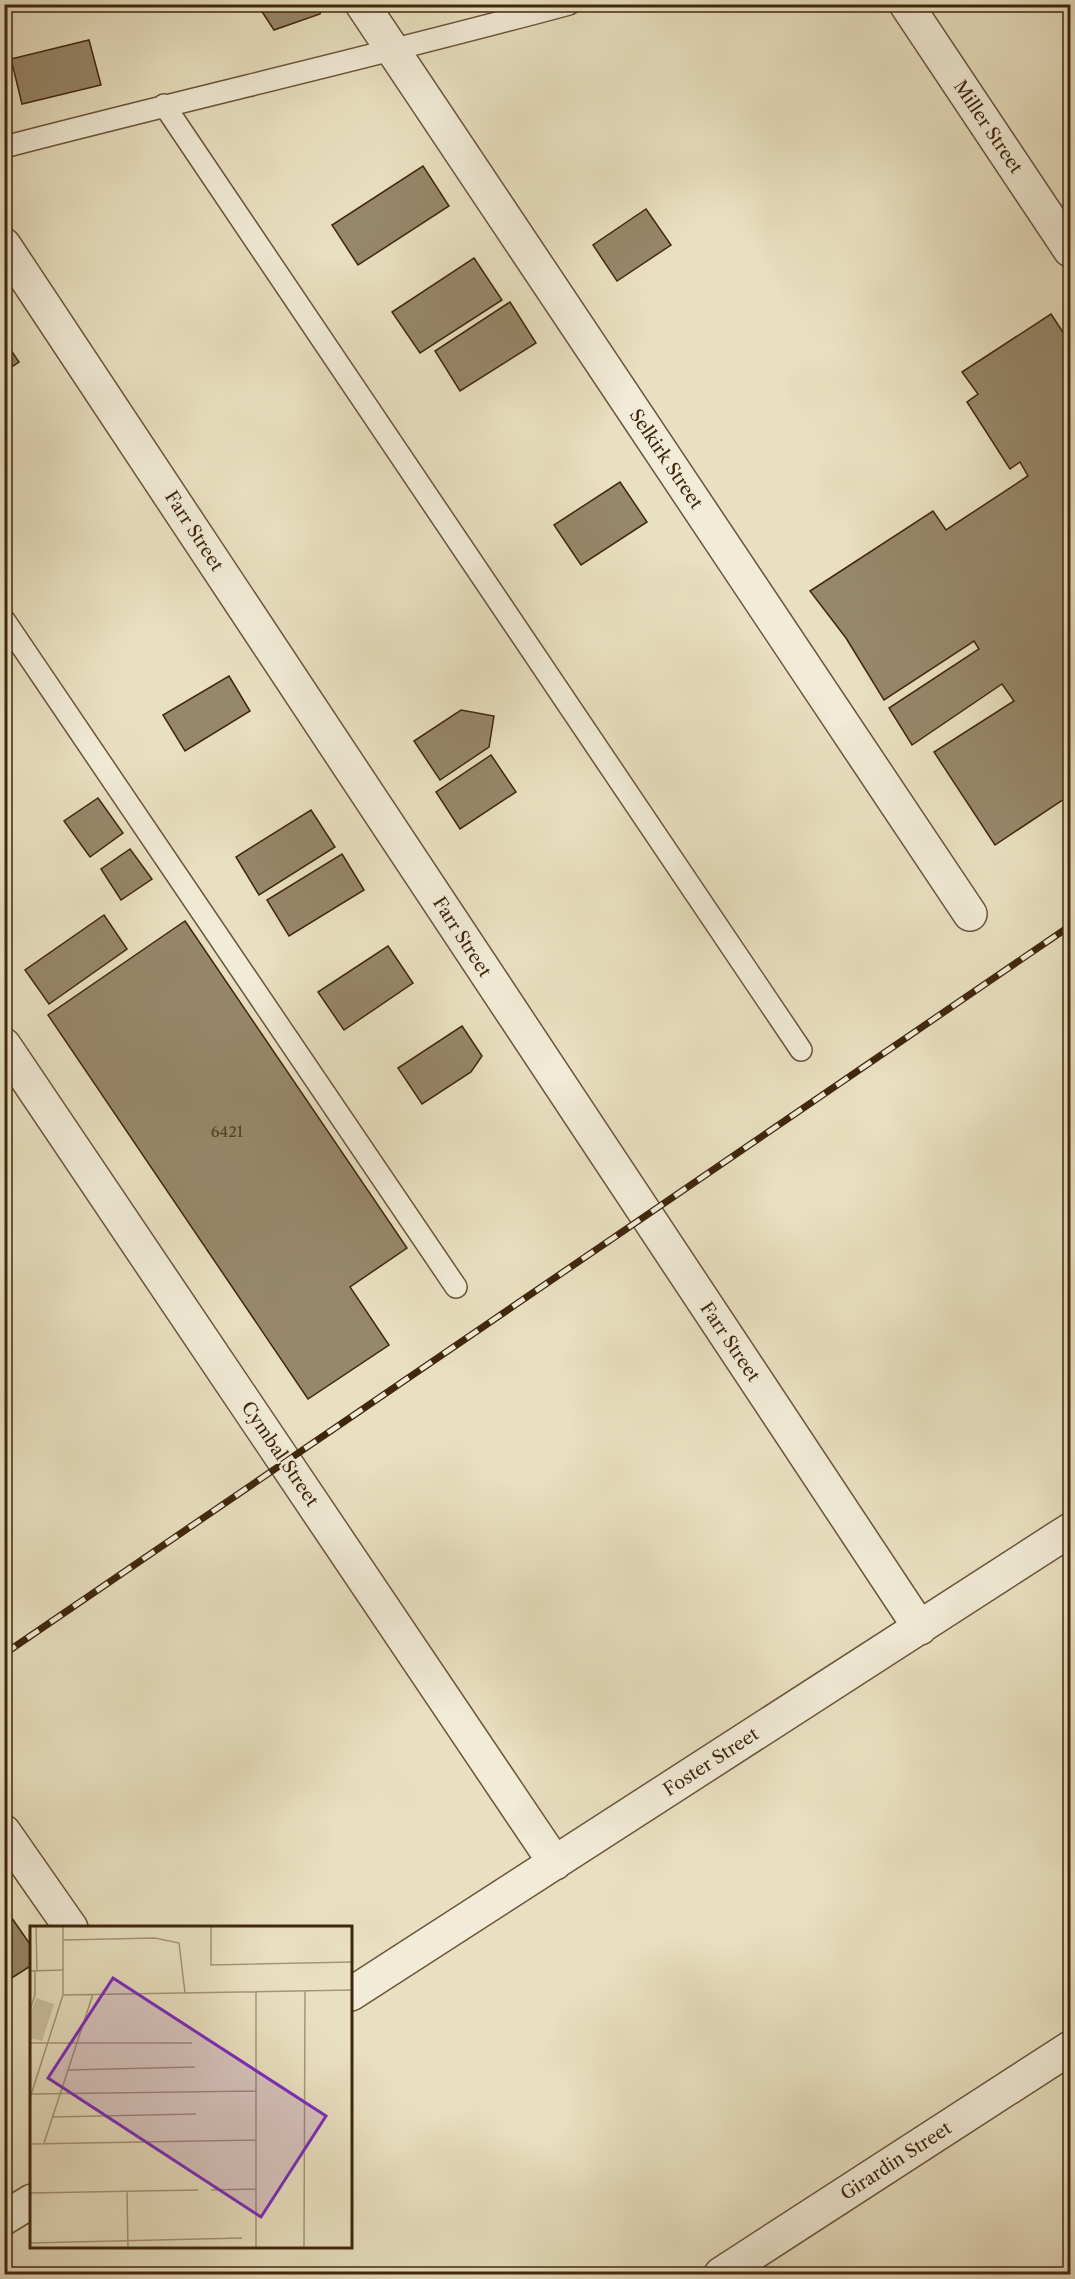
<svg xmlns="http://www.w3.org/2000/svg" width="1075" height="2279" font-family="'Libre Caslon Text',serif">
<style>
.building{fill:#97876b;stroke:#3f270d;stroke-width:1.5}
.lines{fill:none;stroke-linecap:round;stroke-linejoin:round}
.lane-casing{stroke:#6a553a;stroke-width:24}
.street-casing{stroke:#6a553a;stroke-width:36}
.lane{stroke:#f1ebd7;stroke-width:21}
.street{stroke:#f1ebd7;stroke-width:33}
.rail-casing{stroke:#3f270d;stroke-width:7}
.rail{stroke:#f1ebd7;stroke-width:4.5;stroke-dasharray:14;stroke-linecap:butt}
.labels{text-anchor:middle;stroke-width:5;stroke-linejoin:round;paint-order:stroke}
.number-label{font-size:15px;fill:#553f24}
.street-label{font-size:18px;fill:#3f270d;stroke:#f1ebd7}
.inset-road{fill:none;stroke:#a59679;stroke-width:1.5}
.view{fill:#7b2cbf;fill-opacity:0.15;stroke:#7b2cbf;stroke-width:3}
.inset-edge{fill:none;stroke:#3f270d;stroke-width:3}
</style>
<rect width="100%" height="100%" fill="#e9e0c1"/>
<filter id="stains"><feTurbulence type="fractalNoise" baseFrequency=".00333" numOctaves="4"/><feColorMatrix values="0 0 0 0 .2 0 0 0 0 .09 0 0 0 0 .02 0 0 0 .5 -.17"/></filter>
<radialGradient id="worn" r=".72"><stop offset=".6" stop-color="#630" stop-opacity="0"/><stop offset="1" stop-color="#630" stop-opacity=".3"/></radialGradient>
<path class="building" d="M257,4h66l-3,10 -46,16z
M89,40l12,45 -79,19 -11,-45z
M423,166l26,40 -91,59 -26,-40z
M646,209l25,36 -54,36 -24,-36z
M474,258l28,42 -82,53 -28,-41z
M510,302l26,41 -76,48 -25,-40z
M1051,314l19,29v452l-75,50 -61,-93 80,-51 -12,-17 -90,61 -23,-37 90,-59 -5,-8 -90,59 -38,-62 -36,-47 123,-80 13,19 82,-54 -8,-14 -10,7 -43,-67 11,-8 -16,-22z
M4,340l15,22 -15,10z
M620,482l27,40 -66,43 -27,-40z
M229,676l21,35 -65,40 -22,-36z
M461,710l33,6 -5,31 -49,33 -26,-39z
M491,755l25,37 -56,37 -24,-37z
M98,798l25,35 -33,24 -26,-36z
M311,810l24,37 -76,48 -23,-38z
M130,849l22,30 -31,21 -20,-31z
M342,854l22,36 -75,46 -22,-36z
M104,915l23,34 -78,55 -24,-34z
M185,921l222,327 -57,39 39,58 -81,54 -260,-384z
M388,946l25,37 -69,47 -26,-38z
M462,1026l20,30 -11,16 -49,32 -24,-36z
M9,1914l23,33v18l-28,18v-66z"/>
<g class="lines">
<defs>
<path id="lane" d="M164,105l637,945
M4,147c188,-49 377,-92 565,-143
M4,620l452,667"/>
<path id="street" d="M362,4l608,910
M906,4l164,246
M4,245l916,1383
M4,1045l551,818
M4,1832l67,96
M351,1994l719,-464
M4,2218l28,-17
M721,2274l349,-226"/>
</defs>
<use href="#lane" class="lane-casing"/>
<use href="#street" class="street-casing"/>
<use href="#lane" class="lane"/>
<use href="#street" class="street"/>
<defs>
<path id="rail" d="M4,1654l1066,-728"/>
</defs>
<use href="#rail" class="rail-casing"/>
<use href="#rail" class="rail"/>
</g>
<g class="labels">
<g class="number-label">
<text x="227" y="1137">6421</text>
</g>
<g class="street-label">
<text transform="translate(988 127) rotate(56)" y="6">Miller Street</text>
<text transform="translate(666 459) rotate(56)" y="6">Selkirk Street</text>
<text transform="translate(194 531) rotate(57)" y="6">Farr Street</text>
<text transform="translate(462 937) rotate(57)" y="6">Farr Street</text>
<text transform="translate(730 1342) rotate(56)" y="6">Farr Street</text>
<text transform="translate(280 1454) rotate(56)" y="6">Cymbal Street</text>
<text transform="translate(711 1762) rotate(-33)" y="6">Foster Street</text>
<text transform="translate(896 2161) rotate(-33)" y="6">Girardin Street</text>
</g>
</g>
<g transform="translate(30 1926)">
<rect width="322" height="322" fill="#e9e0c1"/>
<path d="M6,72l18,6 -12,37 -12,-3v-22z" fill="#ccc1a2"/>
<path class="inset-road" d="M6,0l1,45M181,0v39l142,-3M33,14l92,-2 24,5 6,50M0,45l34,-1M33,69l290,-5M0,84l5,-15v-24M0,117h162M38,144l127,-3M2,168l224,-3M0,172l33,-103v-69M22,191l144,-3M14,217l49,-149M0,218l226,-4M181,264l45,-1M97,265l1,57M0,267l168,-3M0,317l212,-5M226,322v-256M274,322l1,-257"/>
<path class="view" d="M83,52l213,138 -65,101 -213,-139z"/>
<rect width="322" height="322" class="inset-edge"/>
</g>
<rect width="1075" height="2279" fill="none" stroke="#e9e0c1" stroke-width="24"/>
<rect x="6" y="6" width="1063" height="2267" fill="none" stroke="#3f270d" stroke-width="3"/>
<rect x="12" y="12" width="1051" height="2255" fill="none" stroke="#3f270d" stroke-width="1.5"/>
<rect width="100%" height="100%" filter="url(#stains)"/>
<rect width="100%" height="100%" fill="url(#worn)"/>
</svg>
